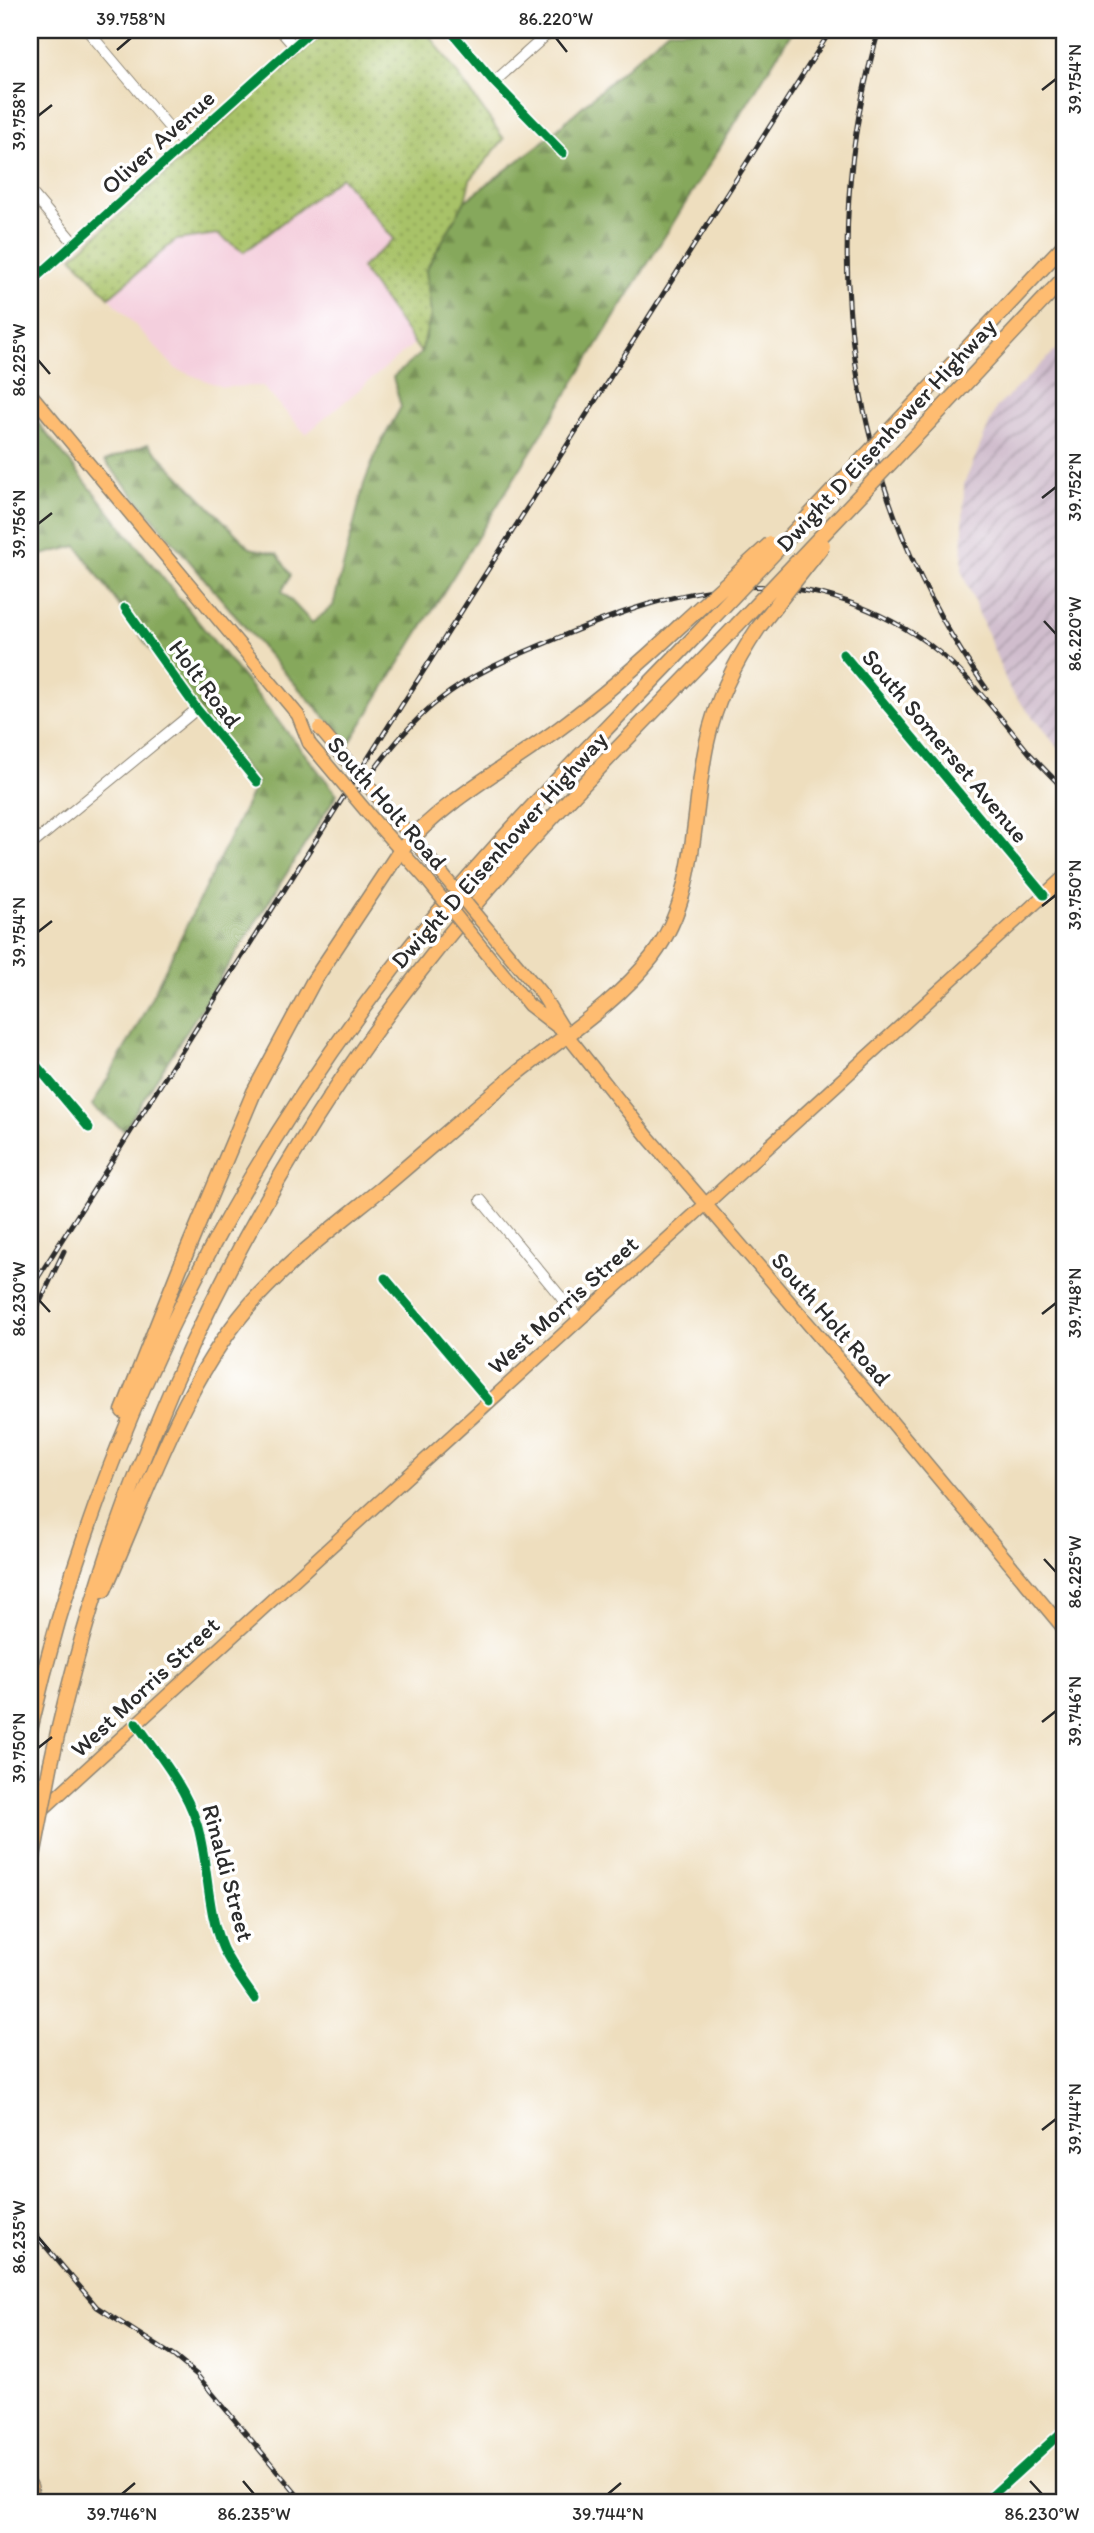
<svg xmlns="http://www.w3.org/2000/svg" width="1094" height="2533" font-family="Itim,sans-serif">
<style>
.built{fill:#f4cfdd}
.industrial{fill:url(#industrial-furrows)}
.grass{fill:url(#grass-dots);stroke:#6a764a;stroke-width:2}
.forest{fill:url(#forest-firs);stroke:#586a44;stroke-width:2}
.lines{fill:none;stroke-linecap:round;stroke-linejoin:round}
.minor-casing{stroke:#8c8474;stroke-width:12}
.major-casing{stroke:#8c8474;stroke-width:15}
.highway-casing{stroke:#8c8474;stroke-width:17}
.minor{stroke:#fff;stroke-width:10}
.major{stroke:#febc71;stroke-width:12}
.highway{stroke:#febc71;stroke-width:14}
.rail-casing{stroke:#2b2b2b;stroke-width:5}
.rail{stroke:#fff;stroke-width:2.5;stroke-dasharray:8;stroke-linecap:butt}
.major-bridge-casing{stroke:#8c8474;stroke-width:15;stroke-linecap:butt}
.highway-bridge-casing{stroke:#8c8474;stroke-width:17;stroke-linecap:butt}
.major-bridge{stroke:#febc71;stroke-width:12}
.highway-bridge{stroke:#febc71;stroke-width:14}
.cycleway-casing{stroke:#fff;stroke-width:13}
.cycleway{stroke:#00873e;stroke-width:9}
.ticks{fill:none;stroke:#2b2b2b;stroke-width:2.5}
.labels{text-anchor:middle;stroke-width:7;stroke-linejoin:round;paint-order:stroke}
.street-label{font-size:24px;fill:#2b2b2b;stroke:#fff}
.neatline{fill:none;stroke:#2b2b2b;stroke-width:2.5}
.ticks-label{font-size:18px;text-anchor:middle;fill:#2b2b2b}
</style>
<defs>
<pattern id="industrial-furrows" width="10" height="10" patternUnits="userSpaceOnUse" patternTransform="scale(1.75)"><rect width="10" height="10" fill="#d0bdcd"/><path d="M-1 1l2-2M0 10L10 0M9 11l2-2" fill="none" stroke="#a99aa7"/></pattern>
<pattern id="grass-dots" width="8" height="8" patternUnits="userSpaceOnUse" patternTransform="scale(1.75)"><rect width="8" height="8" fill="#a8c268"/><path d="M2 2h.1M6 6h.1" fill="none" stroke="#899e56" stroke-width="1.8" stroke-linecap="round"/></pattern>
<pattern id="forest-firs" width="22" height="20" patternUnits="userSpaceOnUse" patternTransform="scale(1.75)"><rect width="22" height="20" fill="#86a85c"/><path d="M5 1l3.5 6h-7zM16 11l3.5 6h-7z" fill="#6e894c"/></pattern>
</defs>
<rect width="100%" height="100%" fill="#fff"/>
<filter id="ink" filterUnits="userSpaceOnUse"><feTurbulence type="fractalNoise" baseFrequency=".0143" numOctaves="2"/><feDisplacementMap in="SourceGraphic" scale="14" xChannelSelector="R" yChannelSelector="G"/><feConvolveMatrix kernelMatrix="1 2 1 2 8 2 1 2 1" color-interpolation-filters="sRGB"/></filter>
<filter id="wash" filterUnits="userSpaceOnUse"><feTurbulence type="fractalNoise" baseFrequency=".00686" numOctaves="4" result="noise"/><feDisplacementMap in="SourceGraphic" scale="28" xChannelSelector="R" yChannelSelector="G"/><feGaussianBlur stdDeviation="1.57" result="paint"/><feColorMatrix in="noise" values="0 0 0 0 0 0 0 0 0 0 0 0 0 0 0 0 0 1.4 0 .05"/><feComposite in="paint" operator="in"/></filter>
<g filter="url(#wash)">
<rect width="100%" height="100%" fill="#eedebe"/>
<path class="built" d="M341,176l53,63 -33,29 55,74 -110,92 -44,-48 -40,1 -46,-18 -67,-72 67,-57 41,-7 27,19z"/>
<path class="industrial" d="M1064,342v413l-54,-65 -48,-118 2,-88 32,-76z"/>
<path class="grass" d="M327,30h99l78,109 -34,41 -5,21 -38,69 4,45 -10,38 -60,-85 33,-29 -53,-62 -97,75 -27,-18 -41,6 -67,57 -37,-40z"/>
<path class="forest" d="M668,30h125l-444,714 -83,-92 -161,-191 43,-17 102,104 27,6 14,21 -9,16 30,32 21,-17 31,-122 14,-36 23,-41 -8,-30 28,-24 10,-38 -5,-45 39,-69 74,-56z
M30,413l307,381 -213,336 -32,-24 45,-79 120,-245 -66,-75 -114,-161 -47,12z"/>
</g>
<g filter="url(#ink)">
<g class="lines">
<defs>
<path id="minor" d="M87,30l97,115
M280,30l14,16
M450,30l44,52 69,71
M494,82l58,-52
M30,191l44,52
M30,283l282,-253
M125,608l72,101 60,73
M843,654l201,241
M30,846l167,-137
M30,1058l59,70
M481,1200l98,119
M385,1278l104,123
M136,1723c23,32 49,63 61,101 12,40 9,86 26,125 9,18 21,34 32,50
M984,2503l80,-73"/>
<path id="major" d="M30,393l268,322 11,28
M387,808l46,55
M377,824l50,56
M481,921l60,72 26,42 81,102 223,260 193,232
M478,943l51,62 30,23
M30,1821l1034,-944"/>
<path id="highway" d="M928,390l136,-145
M935,416l129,-138
M123,1411l56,-141 75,-178 59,-110 87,-131c45,-52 106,-83 160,-123 43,-32 83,-67 122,-104
M104,1590c44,-98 80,-214 154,-294 37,-40 81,-73 123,-107 45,-38 89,-77 134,-114 46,-37 101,-71 137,-118 47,-62 39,-143 55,-215 9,-43 28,-80 52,-115
M30,1730c68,-300 210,-579 406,-815 85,-101 179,-195 270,-290
M51,1763c62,-288 189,-561 370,-793 96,-123 209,-233 316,-345
M30,1877l2,-15
M30,2486l3,17"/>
</defs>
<use href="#minor" class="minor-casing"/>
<use href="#major" class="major-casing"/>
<use href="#highway" class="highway-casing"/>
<use href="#minor" class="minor"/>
<use href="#major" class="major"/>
<use href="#highway" class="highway"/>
<defs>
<path id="rail" d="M879,30c-66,222 -29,468 107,658
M357,792c25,-32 49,-66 81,-91 36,-29 79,-46 122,-64 124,-52 230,-80 354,-3 48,30 81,78 117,121 11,12 22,23 33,34
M30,1290l801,-1260
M30,1323l34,-72
M30,2228l67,79 78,50 22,18 107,128"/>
</defs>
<use href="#rail" class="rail-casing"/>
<use href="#rail" class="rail"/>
<defs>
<path id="major-bridge" d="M319,728l68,80
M309,743l68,81
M433,863l48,58
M427,880l51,63"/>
<path id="highway-bridge" d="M682,624l88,-80
M706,625l222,-235
M737,625l198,-209
M759,627l64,-82
M32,1862l19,-99"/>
</defs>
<use href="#major-bridge" class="major-bridge-casing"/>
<use href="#highway-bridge" class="highway-bridge-casing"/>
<use href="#major-bridge" class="major-bridge"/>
<use href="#highway-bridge" class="highway-bridge"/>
<defs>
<path id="cycleway" d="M450,30l44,52 69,71
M30,283l282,-253
M125,608l72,101 60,73
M843,654l201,241
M30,1058l59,70
M385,1278l104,123
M136,1723c23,32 49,63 61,101 12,40 9,86 26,125 9,18 21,34 32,50
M984,2503l80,-73"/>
</defs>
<use href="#cycleway" class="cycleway-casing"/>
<use href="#cycleway" class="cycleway"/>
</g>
</g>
<path class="ticks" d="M556,38l11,14M117,50l14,-12M1042,90l14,-11M38,116l14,-11M38,360l12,14M1042,498l14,-11M38,524l14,-11M1044,621l12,13M1042,906l14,-11M38,932l14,-11M38,1299l12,13M1042,1314l14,-11M1044,1559l12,13M1042,1722l14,-11M38,1748l14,-11M1042,2130l14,-11M38,2237l12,14M243,2481l11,13M1030,2481l12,13M122,2494l13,-11M608,2494l13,-11"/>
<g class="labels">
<g class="street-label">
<text transform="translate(158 142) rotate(-42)" y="8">Oliver Avenue</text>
<text transform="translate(886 435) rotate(-47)" y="8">Dwight D Eisenhower Highway</text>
<text transform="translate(205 684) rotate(53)" y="8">Holt Road</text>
<text transform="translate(945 746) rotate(50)" y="8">South Somerset Avenue</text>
<text transform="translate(387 803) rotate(49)" y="8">South Holt Road</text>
<text transform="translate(499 850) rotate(-48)" y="8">Dwight D Eisenhower Highway</text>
<text transform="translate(563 1305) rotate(-42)" y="8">West Morris Street</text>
<text transform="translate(831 1319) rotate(49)" y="8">South Holt Road</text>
<text transform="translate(145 1687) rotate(-43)" y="8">West Morris Street</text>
<text transform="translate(228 1873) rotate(75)" y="8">Rinaldi Street</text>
</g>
</g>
<rect width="1094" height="2533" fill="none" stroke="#fff" stroke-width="77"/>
<rect x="38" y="38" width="1018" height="2456" class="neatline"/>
<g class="ticks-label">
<text x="131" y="25">39.758°N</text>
<text x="556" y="25">86.220°W</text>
<text transform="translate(1075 79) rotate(-90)" y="6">39.754°N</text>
<text transform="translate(19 116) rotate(-90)" y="6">39.758°N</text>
<text transform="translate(19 360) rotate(-90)" y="6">86.225°W</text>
<text transform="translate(1075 487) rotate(-90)" y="6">39.752°N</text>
<text transform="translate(19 524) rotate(-90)" y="6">39.756°N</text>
<text transform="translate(1075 634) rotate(-90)" y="6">86.220°W</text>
<text transform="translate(1075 895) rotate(-90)" y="6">39.750°N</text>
<text transform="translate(19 932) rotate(-90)" y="6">39.754°N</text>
<text transform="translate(19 1299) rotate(-90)" y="6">86.230°W</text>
<text transform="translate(1075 1303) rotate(-90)" y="6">39.748°N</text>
<text transform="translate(1075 1572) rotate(-90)" y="6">86.225°W</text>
<text transform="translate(1075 1711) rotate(-90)" y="6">39.746°N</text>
<text transform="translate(19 1748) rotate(-90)" y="6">39.750°N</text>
<text transform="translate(1075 2119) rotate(-90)" y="6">39.744°N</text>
<text transform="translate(19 2237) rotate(-90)" y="6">86.235°W</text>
<text x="122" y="2520">39.746°N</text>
<text x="254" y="2520">86.235°W</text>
<text x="608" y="2520">39.744°N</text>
<text x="1042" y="2520">86.230°W</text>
</g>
</svg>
